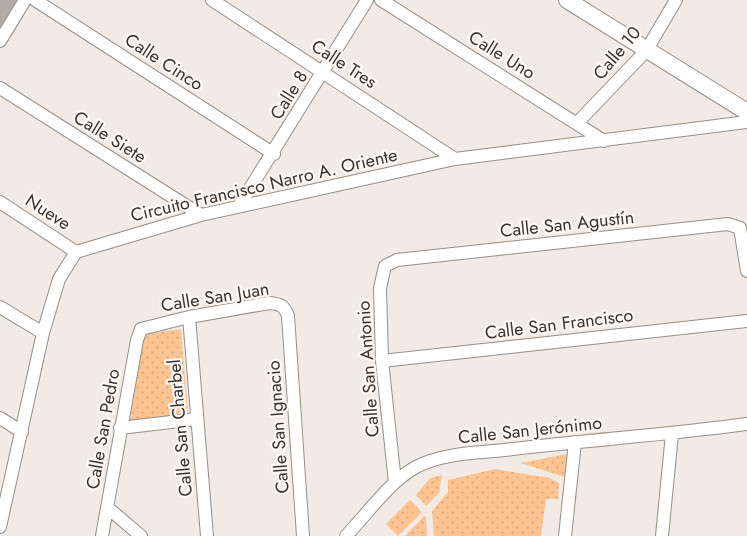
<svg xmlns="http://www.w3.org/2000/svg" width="747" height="536" font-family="Jost,sans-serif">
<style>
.green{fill:url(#green-dots)}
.building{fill:#b3aca6}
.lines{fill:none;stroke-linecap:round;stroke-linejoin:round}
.minor-casing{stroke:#958f89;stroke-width:14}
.tertiary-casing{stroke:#958f89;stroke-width:18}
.minor{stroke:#fff;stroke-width:12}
.tertiary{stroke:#fff;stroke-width:16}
.labels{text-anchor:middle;stroke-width:4.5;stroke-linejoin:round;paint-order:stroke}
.street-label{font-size:18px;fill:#363331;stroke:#fff8f2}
</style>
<defs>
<pattern id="green-dots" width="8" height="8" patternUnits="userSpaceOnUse" patternTransform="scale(1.25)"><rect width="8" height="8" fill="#fdc390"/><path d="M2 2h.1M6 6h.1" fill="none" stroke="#d9a87d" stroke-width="1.8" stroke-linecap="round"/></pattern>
</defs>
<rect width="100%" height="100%" fill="#f2eae4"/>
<path class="green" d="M181,329l7,85 -58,8 14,-88z
M572,453l-5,25 -46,-15z
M495,469l55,9 9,5 -1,16h-12l-5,37h-107l-2,-25 16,-19v-12z
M442,475l-3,18 -13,13 -10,-11 14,-17z
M410,500l12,12 -24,24 -12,-12z
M424,516l2,1 1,19h-22z"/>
<path class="building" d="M0,0h24l-24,39z"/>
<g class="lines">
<defs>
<path id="minor" d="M35,0l239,154
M212,0l243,159
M381,0l223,141
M0,41l25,-41
M0,88l201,127
M577,123l69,-72 30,-51
M0,202l76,50
M239,206l128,-206
M0,307l43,26
M189,317l18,219
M382,361l365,-40
M0,418l22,14
M120,428l77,-9
M395,482l-13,-121 -2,-73 5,-22 12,-6 331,-36 12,4 7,43
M108,508l33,28
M0,527l43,-194 16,-54 17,-27 125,-37 254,-56 292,-37
M102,536l35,-196 4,-11 48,-12 80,-14c11,1 15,2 19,13l15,220
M346,536c21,-22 44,-55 70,-69 26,-14 61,-14 89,-17 81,-10 162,-15 242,-26
M565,536l10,-94
M662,536l10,-102"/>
<path id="tertiary" d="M567,0l180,112"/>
</defs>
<use href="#minor" class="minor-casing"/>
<use href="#tertiary" class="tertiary-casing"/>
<use href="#minor" class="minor"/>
<use href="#tertiary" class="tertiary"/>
</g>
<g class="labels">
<g class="street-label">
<text transform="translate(617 53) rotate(-50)" y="6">Calle 10</text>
<text transform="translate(502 55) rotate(32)" y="6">Calle Uno</text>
<text transform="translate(164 62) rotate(33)" y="6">Calle Cinco</text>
<text transform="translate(344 64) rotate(33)" y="6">Calle Tres</text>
<text transform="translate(289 95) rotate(-58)" y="6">Calle 8</text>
<text transform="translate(110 137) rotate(32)" y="6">Calle Siete</text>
<text transform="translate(264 185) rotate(-13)" y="6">Circuito Francisco Narro A. Oriente</text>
<text transform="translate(48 212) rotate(33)" y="6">Nueve</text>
<text transform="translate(567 224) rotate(-6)" y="6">Calle San Agustín</text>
<text transform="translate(215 297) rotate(-9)" y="6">Calle San Juan</text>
<text transform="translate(559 324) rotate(-7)" y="6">Calle San Francisco</text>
<text transform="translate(368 369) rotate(-94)" y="6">Calle San Antonio</text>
<text transform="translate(278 427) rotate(-94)" y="6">Calle San Ignacio</text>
<text transform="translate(180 428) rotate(-95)" y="6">Calle San Charbel</text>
<text transform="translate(103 429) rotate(-80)" y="6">Calle San Pedro</text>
<text transform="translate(530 430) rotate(-6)" y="6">Calle San Jerónimo</text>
</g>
</g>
</svg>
